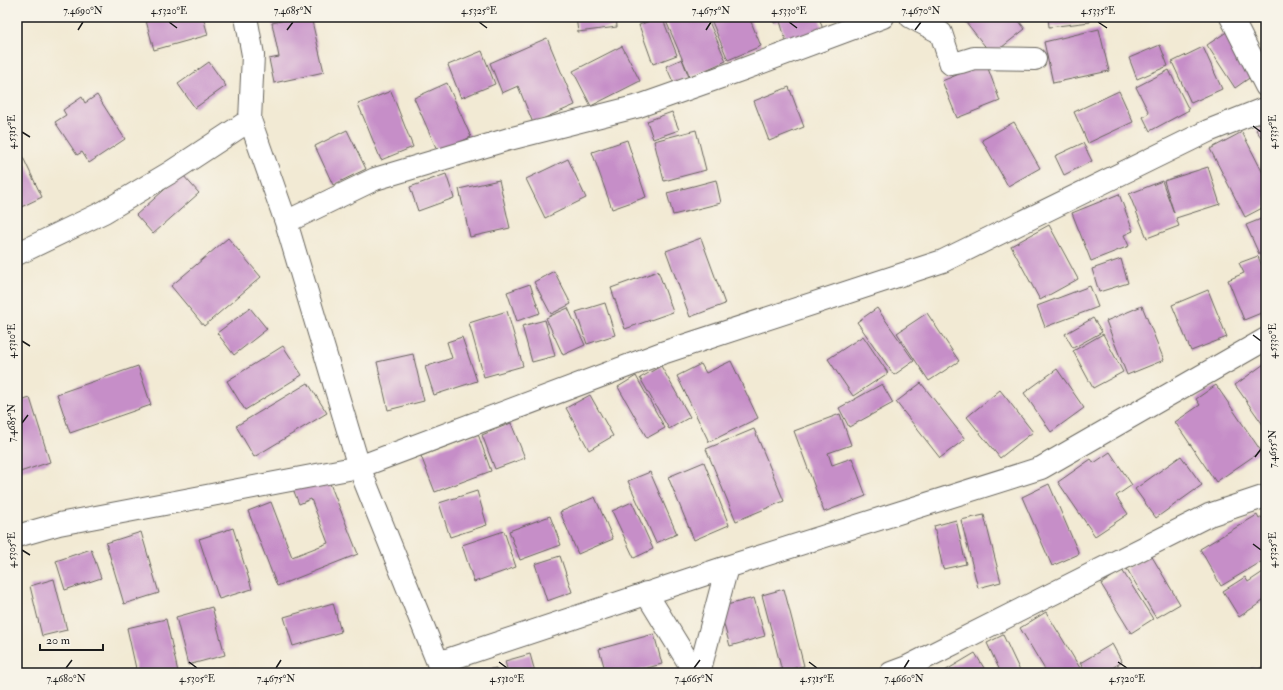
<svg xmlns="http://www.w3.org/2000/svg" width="1283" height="690" font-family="'IM FELL Double Pica',serif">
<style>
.building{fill:#c68ec8}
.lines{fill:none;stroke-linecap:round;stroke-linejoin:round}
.street-casing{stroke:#67645c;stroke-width:24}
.street{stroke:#fff;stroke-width:22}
.ticks{fill:none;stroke:#1c1c1c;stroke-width:1.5}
.neatline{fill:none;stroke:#1c1c1c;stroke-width:1.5}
.ticks-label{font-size:10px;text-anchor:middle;fill:#1c1c1c}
</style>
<rect width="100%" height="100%" fill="#f7f3e8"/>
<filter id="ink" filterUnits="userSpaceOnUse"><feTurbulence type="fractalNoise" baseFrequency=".025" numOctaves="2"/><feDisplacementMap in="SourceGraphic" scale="8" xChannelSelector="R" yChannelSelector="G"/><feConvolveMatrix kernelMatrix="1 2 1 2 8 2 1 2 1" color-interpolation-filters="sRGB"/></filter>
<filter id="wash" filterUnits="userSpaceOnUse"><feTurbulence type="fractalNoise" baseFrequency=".012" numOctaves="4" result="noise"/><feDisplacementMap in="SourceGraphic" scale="16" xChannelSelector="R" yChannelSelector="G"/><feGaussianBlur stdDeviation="0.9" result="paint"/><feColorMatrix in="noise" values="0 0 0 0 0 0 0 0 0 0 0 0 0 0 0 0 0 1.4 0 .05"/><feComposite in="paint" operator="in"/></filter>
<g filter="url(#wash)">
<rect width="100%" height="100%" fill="#f2ead4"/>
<g id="blocks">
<path class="building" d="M145,17h58l5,18 -54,15z
M298,17h13l13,55 -50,11 -5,-24 10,-2 -7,-34z
M576,17h40l1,10 -39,5z
M660,17h2l15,38 -24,9 -14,-39z
M675,17h32l19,44 -36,16 -24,-56z
M710,17h39l12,29 -33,14z
M772,17h47l6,19 -37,12 -8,-27 -6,2z
M962,17h54l9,12 -33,26z
M1048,17h42v5l-41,5z
M1099,29l10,42 -56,12 -9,-41z
M1228,31l27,43 -20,14 -28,-43z
M547,38l28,67 -42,18 -15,-37 -16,7 -12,-30z
M1160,45l8,21 -31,13 -8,-21z
M622,46l18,35 -49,25 -18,-35z
M1203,47l19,42 -31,14 -19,-41z
M482,51l13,33 -34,14 -13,-33z
M682,59l7,18 -15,7 -8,-18z
M209,62l17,24 -31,22 -17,-24z
M986,63l14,38 -43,17 -15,-37z
M1169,70l20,40 -39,21 -7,-14 6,-4 -13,-26z
M447,83l24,54 -33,15 -24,-54z
M789,87l15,40 -35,14 -15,-40z
M391,91l22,56 -32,13 -23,-56z
M1119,91l14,31 -45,21 -14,-31z
M97,95l28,44 -36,24 -7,-11 -5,3 -22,-33 11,-7 -3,-5 19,-13 3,6z
M672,112l7,18 -26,9 -6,-18z
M1014,122l26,46 -32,18 -26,-46z
M1266,123v21l-10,-14z
M347,130l19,39 -33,16 -18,-39z
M696,130l10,40 -42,11 -10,-40z
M1242,132l24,47v27l-21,11 -35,-68z
M627,140l19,57 -34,12 -20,-57z
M1083,143l9,18 -28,14 -9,-19z
M17,145l25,52 -25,12z
M568,159l18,39 -41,20 -19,-39z
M1208,167l12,37 -44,14 3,8 -32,12 -18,-44 33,-13 12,32 -10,-32z
M182,174l17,19 -46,41 -17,-19z
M446,174l8,24 -36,13 -8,-24z
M499,180l11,48 -40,9 -11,-48z
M716,180l5,23 -48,12 -6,-22z
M1119,194l14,37 -9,4 5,11 -38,15 -19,-48z
M1266,217v34l-7,3 -13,-29z
M1049,225l29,54 -38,21 -29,-54z
M228,238l33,39 -57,49 -33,-40z
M701,238l24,66 -35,13 -24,-66z
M1258,256l8,21v34l-22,9 -16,-40 16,-7 -5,-10z
M1121,259l7,24 -29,9 -7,-23z
M554,271l17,33 -20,10 -17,-32z
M658,271l15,41 -48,17 -14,-41z
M530,284l10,29 -23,8 -10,-29z
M1090,286l8,21 -53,20 -8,-21z
M1208,290l19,47 -36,14 -19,-46z
M605,303l10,32 -28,9 -11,-32z
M1142,306l22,54 -37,15 -21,-54z
M250,308l17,21 -33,26 -17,-22z
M568,308l17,37 -22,10 -17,-37z
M877,308l37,53 -20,14 -37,-53z
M507,311l16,55 -39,11 -15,-54z
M927,313l32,48 -30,20 -32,-48z
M1093,318l9,14 -29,16 -8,-14z
M545,320l10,36 -23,6 -10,-36z
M1103,334l20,38 -30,16 -20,-37z
M863,336l25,37 -35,23 -25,-37z
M462,337l15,44 -43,14 -9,-28 27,-9 -5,-16z
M283,346l19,29 -57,35 -18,-29z
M413,354l11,47 -36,9 -11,-48z
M731,361l27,57 -49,24 -32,-66 24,-12 5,9z
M1264,364l2,3v62l-31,-44z
M138,366l13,39 -81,28 -13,-39z
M661,366l29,51 -21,12 -29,-51z
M1057,369l27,39 -33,24 -27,-39z
M636,376l29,52 -18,10 -29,-51z
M308,383l19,30 -73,44 -18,-31z
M921,383l44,56 -25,19 -44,-56z
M882,384l11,19 -44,24 -10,-19z
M1216,385l45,66 -45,31 -41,-60 25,-17 -4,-6z
M1000,390l33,42 -33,26 -33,-41z
M590,395l23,41 -24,14 -23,-42z
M30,398l20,64 -33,11v-71z
M840,414l11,31 -23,8 4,12 20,-7 14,38 -42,16 -30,-81z
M511,423l14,35 -30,11 -13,-34z
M754,429l30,72 -48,20 -30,-72z
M478,434l13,37 -56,21 -14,-36z
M1110,452l22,33 -16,11 12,18 -33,22 -37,-54 33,-23 3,4z
M1181,456l21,29 -46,33 -21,-29z
M704,462l25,63 -35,15 -26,-63z
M650,472l27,62 -21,9 -28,-62z
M327,476l31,78 -81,32 -29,-75 23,-9 21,55 36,-14 -17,-44 -12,5 -6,-15z
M1049,484l30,70 -27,12 -30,-69z
M477,491l10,34 -37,12 -11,-34z
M595,497l18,42 -35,15 -18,-42z
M632,502l21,47 -19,9 -22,-47z
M984,515l17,67 -23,6 -17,-68z
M1257,515l2,4 7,-4v44l-45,27 -21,-37z
M550,516l11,29 -41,15 -11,-29z
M956,520l10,44 -23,5 -9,-43z
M233,528l19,61 -33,10 -20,-60z
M504,531l12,36 -42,15 -12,-37z
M141,532l18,61 -35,11 -18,-61z
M91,549l10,29 -36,12 -9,-29z
M1151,555l29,49 -24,14 -29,-49z
M560,556l12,36 -25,9 -12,-37z
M1122,570l31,49 -22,14 -30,-49z
M1266,570v29l-27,18 -16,-26 22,-14 3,5z
M54,579l13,51 -25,6 -12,-50z
M784,589l20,77 -22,5 -20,-76z
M754,598l11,38 -35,10 -11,-39z
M333,603l8,29 -48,14 -9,-29z
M212,607l13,48 -37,10 -12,-48z
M1046,612l34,56 3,5h-36l-27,-45z
M166,619l12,53 -41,1 -10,-45z
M654,634l8,30 -33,9h-23l-7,-24z
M1003,635l18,38h-20l-14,-30z
M1112,644l10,18 -18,11h-18l-6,-10z
M975,653l12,20h-43l-1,-1z
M530,654l5,18 -6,1h-21l-3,-12z
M1266,664v9h-22l9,-6 3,4z
M496,668l1,5h-20l-1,-1z"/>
</g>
</g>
<g filter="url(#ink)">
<use href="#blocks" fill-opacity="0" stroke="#67645c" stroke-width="1"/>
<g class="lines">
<defs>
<path id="street" d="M246,17l7,38 -3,65 36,102 73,245 83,206
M911,17l30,16 10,31 10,-2 13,-4 61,1
M1231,17l35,69
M286,222l89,-43 134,-40 130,-33 102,-36 142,-53
M17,254l87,-42 67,-40 79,-52
M17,536l42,-12 300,-57 303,-114 281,-92 265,-130 58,-23
M646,593l49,80
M438,663l289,-96 314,-99 225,-129
M699,673l28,-106
M891,673l16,-6 302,-152 57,-19"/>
</defs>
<use href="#street" class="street-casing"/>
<use href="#street" class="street"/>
</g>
</g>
<path class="ticks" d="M169,22l8,6M479,22l8,6M789,22l8,6M1098,22l9,6M78,30l5,-8M287,30l6,-8M706,30l5,-8M915,30l6,-8M1253,126l8,6M22,132l8,5M1253,335l8,6M22,341l8,5M22,423l6,-8M1255,457l6,-8M1253,544l8,6M22,550l8,5M189,662l8,6M499,662l8,6M809,662l8,6M1118,662l9,6M66,668l6,-8M276,668l5,-8M694,668l6,-8M904,668l5,-8"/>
<rect width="1283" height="690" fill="none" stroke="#f7f3e8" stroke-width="44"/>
<path d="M40 644v6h63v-6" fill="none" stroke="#1c1c1c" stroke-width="2"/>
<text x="46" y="644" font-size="12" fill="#1c1c1c" stroke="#f7f3e8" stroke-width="3" paint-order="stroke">20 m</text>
<rect x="22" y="22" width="1239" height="646" class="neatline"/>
<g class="ticks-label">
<text x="83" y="14">7.4690°N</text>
<text x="169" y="14">4.5320°E</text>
<text x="293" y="14">7.4685°N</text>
<text x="479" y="14">4.5325°E</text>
<text x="711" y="14">7.4675°N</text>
<text x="789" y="14">4.5330°E</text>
<text x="921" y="14">7.4670°N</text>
<text x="1098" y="14">4.5335°E</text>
<text transform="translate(1272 132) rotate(-90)" y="4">4.5335°E</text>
<text transform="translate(11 132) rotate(-90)" y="4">4.5315°E</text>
<text transform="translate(1272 341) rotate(-90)" y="4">4.5330°E</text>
<text transform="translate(11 341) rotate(-90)" y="4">4.5310°E</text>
<text transform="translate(11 423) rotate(-90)" y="4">7.4685°N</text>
<text transform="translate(1272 449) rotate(-90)" y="4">7.4655°N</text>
<text transform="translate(1272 550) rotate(-90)" y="4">4.5325°E</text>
<text transform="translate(11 550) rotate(-90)" y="4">4.5305°E</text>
<text x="66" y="682">7.4680°N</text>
<text x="197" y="682">4.5305°E</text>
<text x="276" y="682">7.4675°N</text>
<text x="507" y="682">4.5310°E</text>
<text x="694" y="682">7.4665°N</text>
<text x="817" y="682">4.5315°E</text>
<text x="904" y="682">7.4660°N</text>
<text x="1127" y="682">4.5320°E</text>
</g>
</svg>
